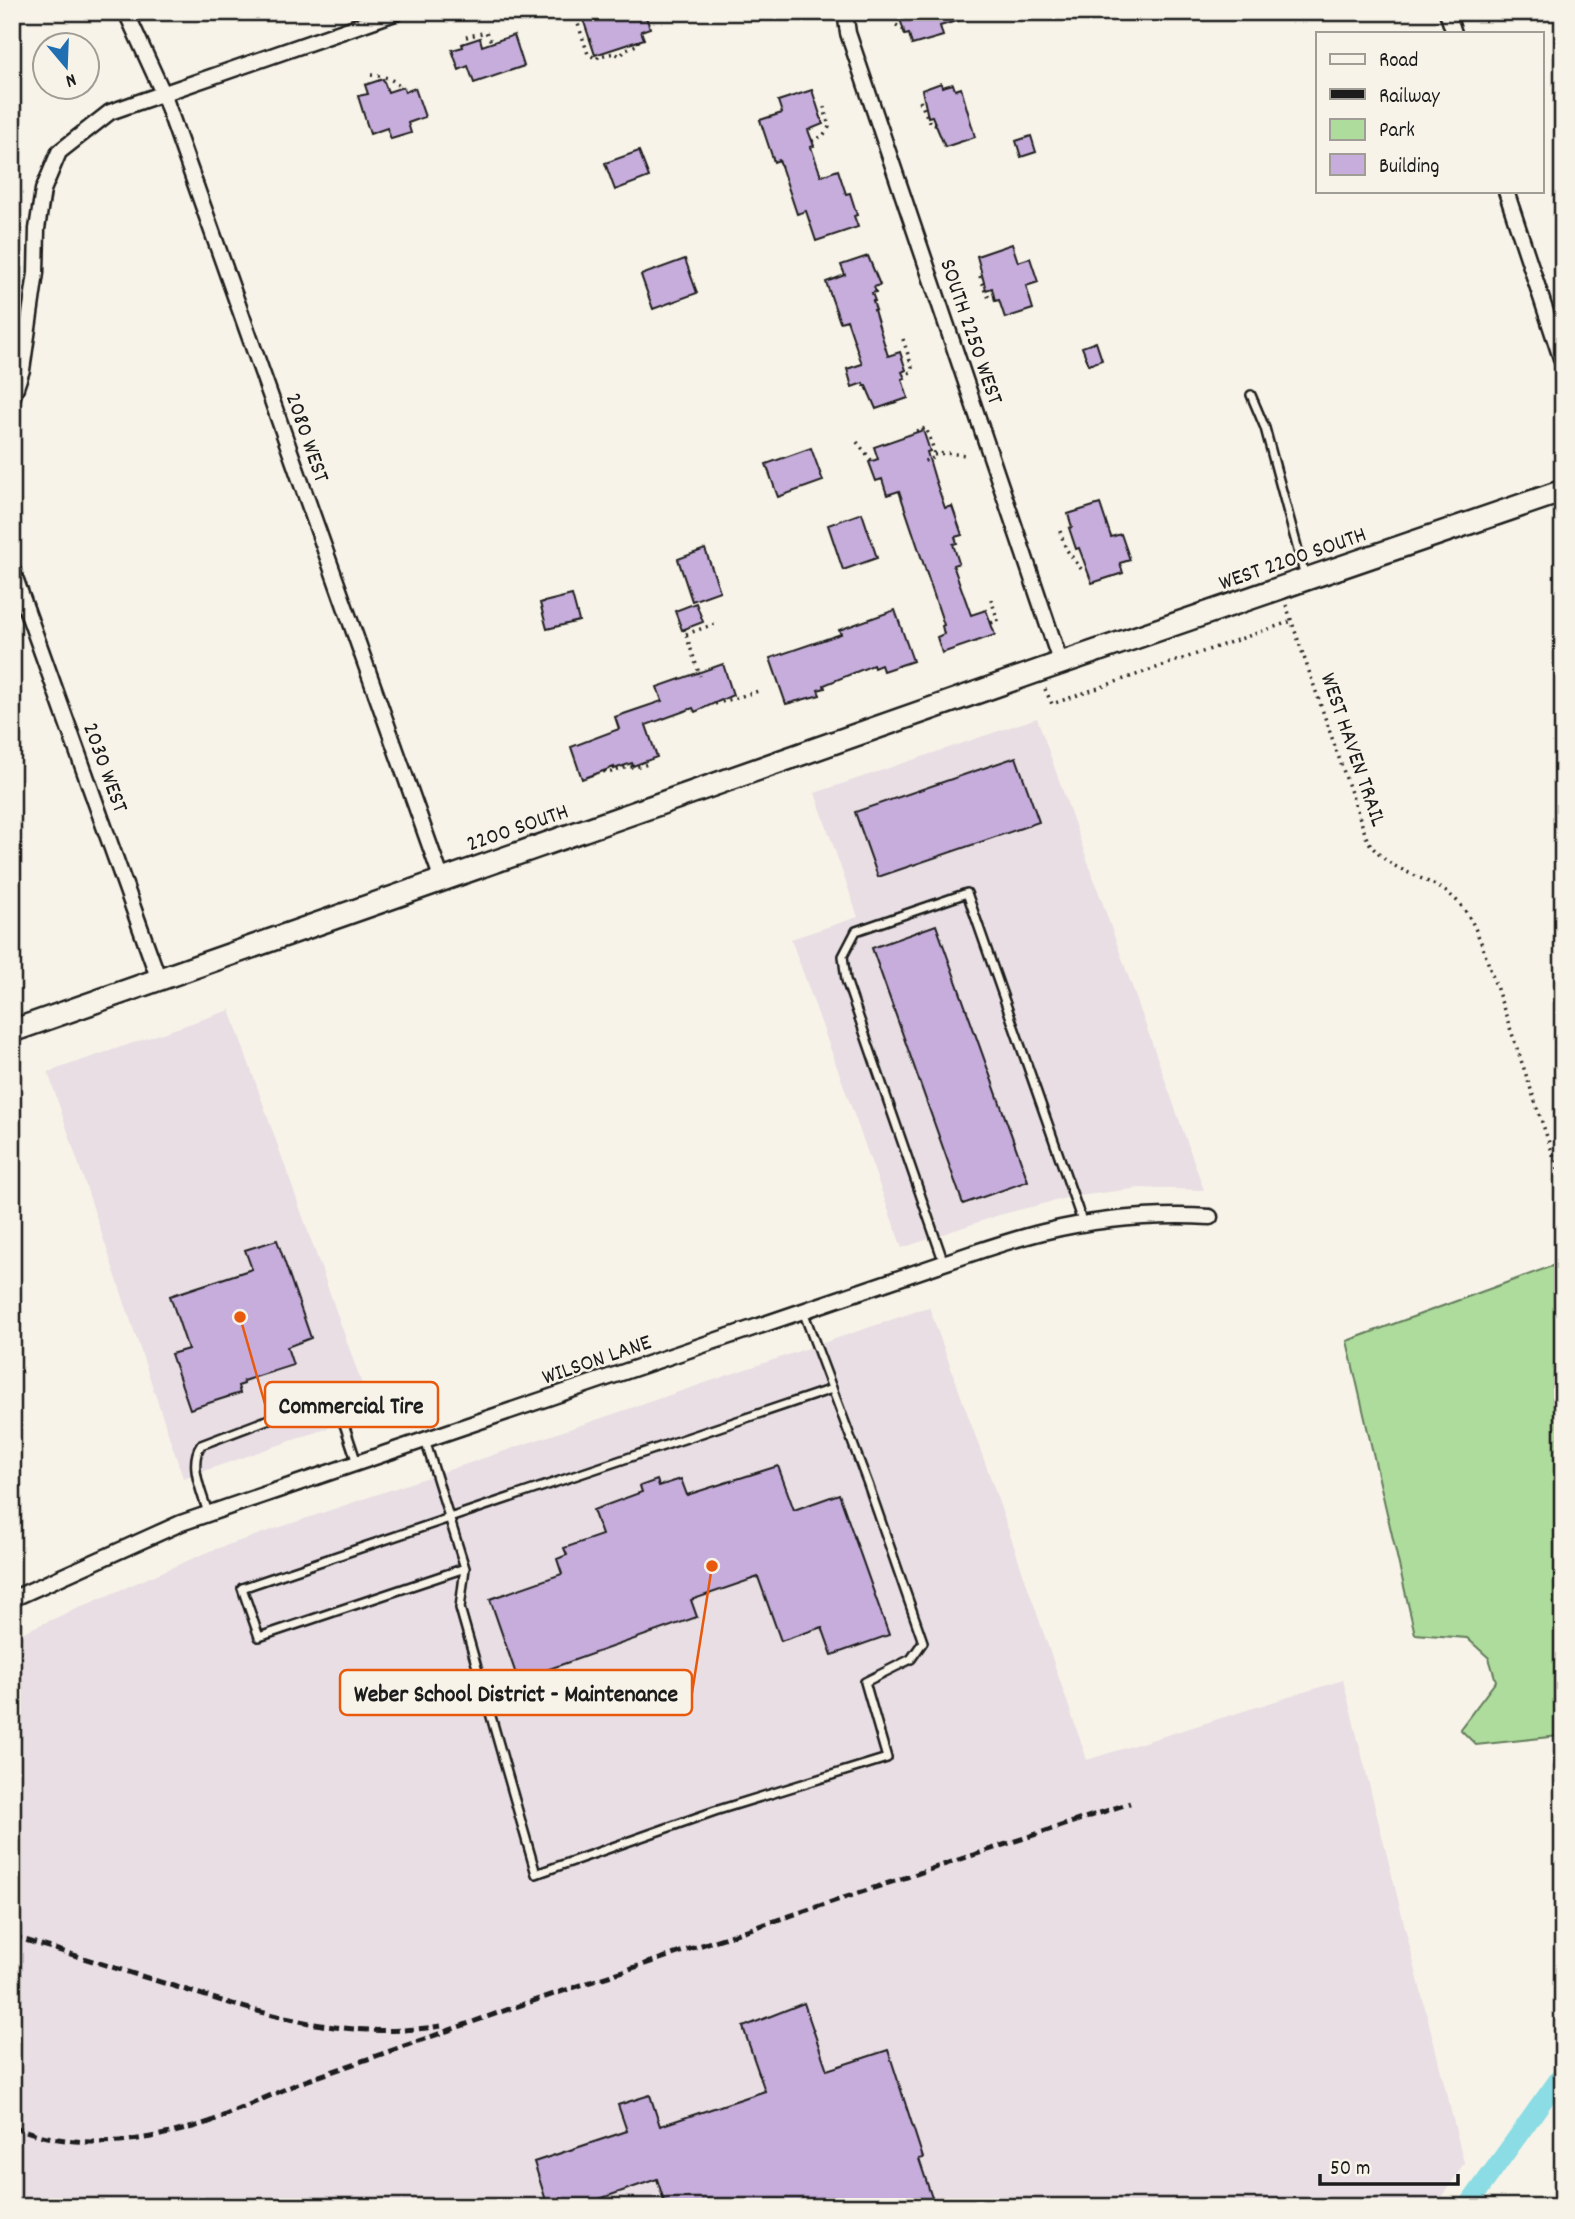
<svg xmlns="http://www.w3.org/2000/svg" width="1575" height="2219" font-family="Dekko,sans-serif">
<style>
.built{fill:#e8dee4}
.green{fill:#addc9c;stroke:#647c5c;stroke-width:2}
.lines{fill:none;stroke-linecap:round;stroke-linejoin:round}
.canal{stroke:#8bdce4;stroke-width:19}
.building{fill:#c6addc;stroke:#1c1c1c;stroke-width:2}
.lane-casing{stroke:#1c1c1c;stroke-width:12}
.street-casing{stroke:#1c1c1c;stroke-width:19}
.secondary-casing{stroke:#1c1c1c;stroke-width:26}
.path{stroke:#1c1c1c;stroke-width:3.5;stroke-dasharray:2 5;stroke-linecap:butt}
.lane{stroke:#f7f3e8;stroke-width:7}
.street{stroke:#f7f3e8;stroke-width:14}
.secondary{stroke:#f7f3e8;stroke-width:21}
.rail{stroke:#1c1c1c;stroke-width:5;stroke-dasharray:10 5;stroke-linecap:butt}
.labels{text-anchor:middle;stroke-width:5;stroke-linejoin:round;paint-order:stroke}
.street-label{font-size:23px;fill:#1c1c1c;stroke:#f7f3e8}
.leader{fill:none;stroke:#e8590c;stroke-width:2.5}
.callout-dot{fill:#e8590c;stroke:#f7f3e8;stroke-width:2.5}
.callout{fill:#f7f3e8;stroke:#e8590c;stroke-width:2.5}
.callout-label{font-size:24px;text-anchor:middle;font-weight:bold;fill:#1c1c1c}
</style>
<rect width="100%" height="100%" fill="#f7f3e8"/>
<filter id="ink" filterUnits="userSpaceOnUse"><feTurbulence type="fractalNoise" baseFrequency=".0143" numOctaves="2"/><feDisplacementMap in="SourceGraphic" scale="14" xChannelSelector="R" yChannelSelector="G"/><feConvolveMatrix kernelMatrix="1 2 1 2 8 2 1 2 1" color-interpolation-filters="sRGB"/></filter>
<g filter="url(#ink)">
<path class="built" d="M1037,718l167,472 -64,-2 -70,9 -71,18 -97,33 -111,-309 67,-22 -43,-124z
M230,1010l142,403 -189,65 -135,-406z
M929,1307l64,178 94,275 256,-80 121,483 -28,44h-1424v-570l198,-86z"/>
<path class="green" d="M1563,1262v468l-4,6 -83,9 -16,-16 36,-48 -7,-23 -22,-20 -52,-4 -68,-293z"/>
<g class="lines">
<path class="canal" d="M12,13l1,-1
M1467,2207l96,-134"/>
</g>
<path class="building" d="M594,12h50l6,16 -9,3 3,8 -49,16 -13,-39z
M898,12h74l1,4 -33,10 3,10 -31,9 -3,-11 -4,1z
M514,35l10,31 -50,17 -6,-17 -9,4 -7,-20 11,-3 -1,-3 18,-6 2,8z
M383,79l5,13 15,-5 2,5 10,-4 10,29 -17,6 3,10 -20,6 -4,-11 -17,6 -12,-38 10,-2 -3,-9z
M941,83l1,4 11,-3 2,6 6,-2 14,49 -30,10 -13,-31 -4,1 -6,-27z
M812,90l11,34 -15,6 6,16 -3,1 10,29 17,-6 8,24 4,-1 7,22 -3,1 4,11 -42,14 -10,-30 -9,3 -18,-54 -5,2 -14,-42 22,-7 -4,-12z
M1031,136l5,16 -15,5 -5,-16z
M639,151l10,26 -34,13 -10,-27z
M1012,244l6,18 12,-4 8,24 -12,4 7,23 -28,9 -6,-18 -4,1 -3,-13 -6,2 -9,-34z
M868,256l12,29 -6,2 2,5 -4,1 3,8h-2l3,9h-2l14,46 12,-4 6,18 -4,2 3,6 -3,1 6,19 -32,11 -10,-23h-2l-1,-3 -11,4 -5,-18 15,-5 -15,-44 -7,2 -14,-40 19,-7 -4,-10z
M685,259l12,34 -44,16 -12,-34z
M1096,342l6,18 -13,5 -7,-18z
M923,430l7,21 -3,1 8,27 10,29 7,-2 10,29 -7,2 2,6 -4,1 6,19 -6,2 18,50 15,-5 9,25 -53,18 -5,-16 7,-3 -2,-8 2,-1 -45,-134 -12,4 -5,-16 -6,2 -7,-19 9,-3 -4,-12z
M811,448l12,33 -45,16 -12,-33z
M1100,504l11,33 10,-3 9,26 -10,3 3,10 -31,10 -13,-35 -3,1 -7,-21 3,-1 -4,-13z
M862,513l15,45 -34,12 -15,-45z
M705,549l15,42 -28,10 -14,-42z
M572,595l7,26 -32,8 -7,-26z
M696,603l7,19 -21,8 -7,-19z
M895,610l18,51 -30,10 -2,-6 -7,3 -1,-3 -49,20 1,3 -7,2 2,5 -34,9 -16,-46 71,-24 -2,-4z
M723,664l10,31 -38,17 -2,-4 -47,17 11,32 -24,9 -1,-3 -18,6v-2l-32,12 -11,-32 48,-18 -4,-12 47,-16 -5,-14z
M1016,757l23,65 -161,55 -23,-65z
M936,925l92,256 -65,23 -91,-256z
M277,1240l34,98 -24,9 6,18 -50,16 1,3 -6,2 2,7 -50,16 -19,-55 17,-5 -18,-53 82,-27 -7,-19z
M778,1466l16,44 45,-16 50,141 -57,20 -10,-28 -41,14 -23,-64 -67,23 6,17 -179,63 -28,-81 72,-25 -5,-15 10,-4 -3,-7 38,-13 -9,-25 49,-18 -2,-6 17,-6 2,6 22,-7 6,16z
M804,2003l23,67 61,-20 35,108 -4,1 16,48h-269l-9,-28 -81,28h-28l-14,-45 93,-31 -9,-26 32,-10 10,31 105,-35 -22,-64z"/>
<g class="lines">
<defs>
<path id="lane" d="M1251,395l14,33 40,148
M944,1263l-98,-283 -3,-24 13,-25 111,-38 116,331
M425,1440l40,128 -5,40 76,266 179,-63 172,-53 -22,-76 46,-23 12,-17 -55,-158 -65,-173
M208,1513c-6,-20 -20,-49 -7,-68l100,-38 22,-6h7l8,5 19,57
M465,1568l-206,69 -17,-49 590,-199"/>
<path id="street" d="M126,12l37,81 279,787
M845,12l3,21 213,631
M1447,12l7,21
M1506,191l57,173
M12,399l10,-29 14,-97 1,-44 6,-39 16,-38 51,-40 288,-100
M12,569l147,411
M12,1599l169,-76 789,-269c24,-8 48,-16 73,-22 54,-13 112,-18 167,-15"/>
<path id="secondary" d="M12,1031l1026,-360 525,-180"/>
</defs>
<use href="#lane" class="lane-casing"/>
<use href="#street" class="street-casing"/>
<use href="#secondary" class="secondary-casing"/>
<path class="path" d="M891,12l5,13 8,5
M576,18l12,36 9,5 2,-3 16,-3 5,3 7,-7 12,-5 -1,-3
M466,37l20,-5 6,11
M371,75c11,1 23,3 29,13
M920,101l10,22 8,3
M812,141l11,-5 6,-9 -5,-20
M980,276l6,18 3,3 5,-1
M903,339l9,28 -1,5 -7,3
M916,431l10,-3 8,22 -1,8 -11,4
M857,442l15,19
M934,455l11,-2 21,2
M1060,531l6,18 16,21 3,-1
M991,599l7,22 -7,2
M1286,605l81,234c21,37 64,34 92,64 11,12 17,27 23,42l81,239
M684,629l16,47
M686,634l32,-11
M1045,689l7,15 240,-83
M715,704l47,-14
M604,771l2,2c6,-1 12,-3 18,-5 8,-2 16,-1 24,-4"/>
<use href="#lane" class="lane"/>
<use href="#street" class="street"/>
<use href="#secondary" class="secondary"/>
<path class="rail" d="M12,1936c56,17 112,35 168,52 87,27 168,53 261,38
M207,2123l90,-39 218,-77 615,-204
M12,2126c65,27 139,16 203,-6"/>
</g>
</g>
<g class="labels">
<g class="street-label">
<text transform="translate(973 331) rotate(71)" y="8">SOUTH 2250 WEST</text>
<text transform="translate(309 437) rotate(71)" y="8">2080 WEST</text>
<text transform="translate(1292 557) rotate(-19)" y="8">WEST 2200 SOUTH</text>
<text transform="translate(1355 749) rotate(71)" y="8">WEST HAVEN TRAIL</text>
<text transform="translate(107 767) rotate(70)" y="8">2030 WEST</text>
<text transform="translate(517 826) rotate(-19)" y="8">2200 SOUTH</text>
<text transform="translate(596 1358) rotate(-19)" y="8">WILSON LANE</text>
</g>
</g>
<path class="leader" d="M240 1317L265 1404M712 1566L692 1693"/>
<g class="callout-dot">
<circle cx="240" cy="1317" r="7"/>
<circle cx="712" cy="1566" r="7"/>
</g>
<g class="callout">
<rect x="265" y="1382" width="173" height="45" rx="7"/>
<rect x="340" y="1670" width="352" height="45" rx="7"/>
</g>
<g class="callout-label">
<text x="351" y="1413">Commercial Tire</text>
<text x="516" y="1701">Weber School District - Maintenance</text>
</g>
<rect width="1575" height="2219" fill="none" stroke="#f7f3e8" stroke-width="42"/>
<rect x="21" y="21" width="1533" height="2177" fill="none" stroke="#1c1c1c" stroke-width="2.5" filter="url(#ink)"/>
<rect x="1316" y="32" width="228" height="161" fill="#f7f3e8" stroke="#9f9d96" stroke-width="2"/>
<rect x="1330" y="54" width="35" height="10" fill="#f7f3e8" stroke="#9f9d96" stroke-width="2"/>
<text x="1379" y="66" font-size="21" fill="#1c1c1c">Road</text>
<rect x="1330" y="89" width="35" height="10" fill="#1c1c1c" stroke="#9f9d96" stroke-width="2"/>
<text x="1379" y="102" font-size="21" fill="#1c1c1c">Railway</text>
<rect x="1330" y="119" width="35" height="21" fill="#addc9c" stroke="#9f9d96" stroke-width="2"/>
<text x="1379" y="136" font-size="21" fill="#1c1c1c">Park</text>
<rect x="1330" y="154" width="35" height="21" fill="#c6addc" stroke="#9f9d96" stroke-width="2"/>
<text x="1379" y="172" font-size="21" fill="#1c1c1c">Building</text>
<g transform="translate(66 66) rotate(161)"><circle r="33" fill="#f7f3e8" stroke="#9f9d96" stroke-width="2"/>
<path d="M0-5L12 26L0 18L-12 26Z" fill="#1f6fb2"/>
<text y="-10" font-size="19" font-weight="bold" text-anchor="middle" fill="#1c1c1c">N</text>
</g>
<path d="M1320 2174v10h138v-10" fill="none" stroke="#1c1c1c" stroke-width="3.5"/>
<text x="1330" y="2174" font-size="21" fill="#1c1c1c" stroke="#f7f3e8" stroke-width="5" paint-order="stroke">50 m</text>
</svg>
